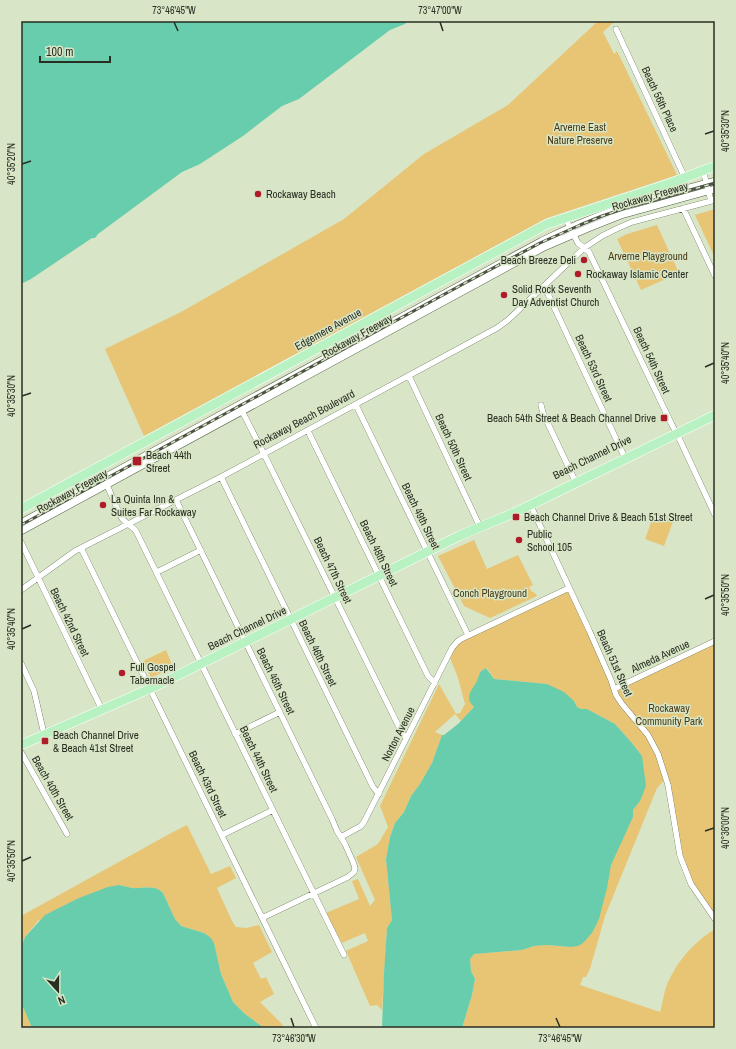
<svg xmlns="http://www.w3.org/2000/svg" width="736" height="1049" viewBox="0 0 736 1049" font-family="'Archivo Narrow',sans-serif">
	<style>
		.green { fill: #e8c475 }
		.water { fill: #68cdac }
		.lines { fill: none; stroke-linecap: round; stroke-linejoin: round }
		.minor-casing { stroke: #556146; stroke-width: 6 }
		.tertiary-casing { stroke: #556146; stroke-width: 8 }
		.primary-casing { stroke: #fff; stroke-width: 10 }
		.minor { stroke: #fff; stroke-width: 5.5 }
		.tertiary { stroke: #fff; stroke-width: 7 }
		.primary { stroke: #b8f1c2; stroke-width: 9 }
		.rail-casing { stroke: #4c5343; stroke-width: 3 }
		.rail { stroke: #d8e6c7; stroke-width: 1.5; stroke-dasharray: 4.5; stroke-linecap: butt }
		.ticks { fill: none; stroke: #282e22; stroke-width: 1.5 }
		.poi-dot { fill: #ae1b29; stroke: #d8e6c7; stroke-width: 1.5 }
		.labels { text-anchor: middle; stroke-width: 3; stroke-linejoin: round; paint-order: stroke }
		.street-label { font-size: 11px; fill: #282e22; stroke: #d8e6c7 }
		.park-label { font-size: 11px; fill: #493a17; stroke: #d8e6c7 }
		.poi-label { font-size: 11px; fill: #282e22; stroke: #d8e6c7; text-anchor: start }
		.neatline { fill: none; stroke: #282e22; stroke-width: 1.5 }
		.ticks-label { font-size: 10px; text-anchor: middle; fill: #282e22 }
	</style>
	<rect width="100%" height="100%" fill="#d8e6c7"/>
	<path class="green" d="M598 21H615L603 32 614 54 617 51 677 175 547 218 144 436 105 349 181 312 344 219 424 154 508 105Z
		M715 209V258L695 215Z
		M657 225 679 273 641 290 617 239 627 234Z
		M655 512 674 519 664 546 645 539Z
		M474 540 487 569 518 555 533 585 529 587 531 591 535 593 537 596 490 618 464 606 438 556Z
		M569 588 615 688 715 641V919L692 887 680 856 666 778 657 788 605 916 590 969 586 977H583L580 985 660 1012C663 1002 664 991 668 982 679 959 694 942 715 929V1028H462L472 995 475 979 471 971 470 958 474 954 522 950 534 946 547 945 571 947 633 817V810L640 801 642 756 632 743 615 724 587 709H581L577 707 574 701 547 684 494 679 487 668 480 672 478 680 469 695 474 707 461 721 455 714 435 732 442 735 432 763 420 784 411 796 404 812 395 823 390 837 386 859 392 920 387 928 382 1010 377 1005 370 1006 346 951 368 941 365 933 342 943 326 913 359 899 352 881 358 879 370 906 375 900 356 857 378 844 388 827 380 806 439 684 456 714 460 713 465 704 458 678 449 655 454 645Z
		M166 650 173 667 151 678 143 661Z
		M187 825 211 874 230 866 236 878 217 888 232 921 236 927 246 928 259 925 272 952 253 963 261 979 266 977 274 994 260 1002 281 1023 284 1028H264L245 1014 233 1002 221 974 214 943 210 938 204 933 181 926 175 919 163 893C155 884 143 889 132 888 128 887 123 886 119 885L38 921 25 937 22 945 21 946V916L173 832Z
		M21 1007 24 1009 32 1028H21Z"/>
	<path class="water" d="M21 21H408L405 24 390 30 299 99 282 106 243 136 200 164 182 172 98 234 95 238H92L31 279 21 284Z
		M486 668 494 679 547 684 564 692 574 701 577 707 581 709H587L615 724 632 743 642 756 646 786 640 801 633 810V817L611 865 607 888 599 919 592 933 583 943 578 946 571 947 547 945 534 946 522 950 474 954 470 959 471 971 475 979 472 995 462 1028H382L384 973 387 928 392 920 386 859 390 837 395 823 404 812 411 796 420 784 432 763 442 735H444L458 724 474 707C464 697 471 692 477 681 478 678 479 675 480 672Z
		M119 885C123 886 128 887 132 888 142 889 155 884 163 893L175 919 181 926 204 933 211 938 214 943 221 974 233 1002 245 1014 264 1028H32L24 1009 21 1007V946L22 945 25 937 45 915 79 898 108 887Z"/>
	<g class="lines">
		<g class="minor-casing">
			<path id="minor" d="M616 29 685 178
				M703 170 711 201
				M683 208 715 276
				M565 218 578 243 589 252 672 425 679 438 715 515
				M543 287 548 294 625 458
				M409 376 480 527
				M356 405 468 635
				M541 405 543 413 576 483
				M242 411 264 454 401 731 406 738
				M308 431 428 676 435 683
				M99 467 121 517C125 523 132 526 136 531L344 955
				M221 477 373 787 379 794
				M176 500 332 819 337 831 345 844 353 862 355 868 354 872 348 877 262 918
				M530 504 589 630 611 680 616 695 622 704 648 735 658 754 668 785 680 856 691 884 715 919
				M21 542 102 710
				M81 548 316 1028
				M157 572 201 550
				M21 590 75 551 221 477 497 328 508 320 584 248 602 236 616 229 632 222 715 200
				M21 663 34 691 44 734
				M614 689 715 641
				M235 734 280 712
				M21 752 67 834
				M222 835 273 810
				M341 837 361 826 364 822 452 648 457 642 461 639 569 588"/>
		</g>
		<g class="tertiary-casing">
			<path id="tertiary" d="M21 523 542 241C566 229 592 218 618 209 650 198 683 190 715 181
				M21 531 544 247 588 228 621 215 715 189"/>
		</g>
		<g class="primary-casing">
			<path id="primary" d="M21 509 547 224 671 183 715 166
				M21 745 156 686 459 536 480 527 514 513 715 415"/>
		</g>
		<use href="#minor" class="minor"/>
		<use href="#tertiary" class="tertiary"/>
		<use href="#primary" class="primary"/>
		<g class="rail-casing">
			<path id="rail" d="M21 525 465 283 540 243 580 225 602 216 629 207 715 183"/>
		</g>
		<use href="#rail" class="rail"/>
	</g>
	<path class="ticks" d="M174 22 178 31M440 22 443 31M705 134 714 131M22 164 31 161M705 367 714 363M22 396 31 393M705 599 714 595M22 629 31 625M705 831 714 828M22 861 31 857M291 1018 294 1027M556 1018 560 1027"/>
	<g class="poi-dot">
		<circle cx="258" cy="194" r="4"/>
		<circle cx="584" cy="260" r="4"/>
		<circle cx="578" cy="274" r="4"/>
		<circle cx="504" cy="295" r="4"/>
		<rect x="660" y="414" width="8" height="8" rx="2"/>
		<rect x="132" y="456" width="10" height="10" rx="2"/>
		<circle cx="103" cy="505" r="4"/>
		<rect x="512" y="513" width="8" height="8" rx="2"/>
		<circle cx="519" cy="540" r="4"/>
		<circle cx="122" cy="673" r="4"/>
		<rect x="41" y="737" width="8" height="8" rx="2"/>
	</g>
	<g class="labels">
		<g class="street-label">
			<text transform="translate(660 99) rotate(65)" y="4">Beach 56th Place</text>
			<text transform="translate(650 196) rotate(-16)" y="4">Rockaway Freeway</text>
			<text transform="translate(328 329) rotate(-29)" y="4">Edgemere Avenue</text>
			<text transform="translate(357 336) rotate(-29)" y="4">Rockaway Freeway</text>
			<text transform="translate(652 360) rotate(65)" y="4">Beach 54th Street</text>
			<text transform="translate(594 368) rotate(65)" y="4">Beach 53rd Street</text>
			<text transform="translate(304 419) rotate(-28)" y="4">Rockaway Beach Boulevard</text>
			<text transform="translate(454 447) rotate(65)" y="4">Beach 50th Street</text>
			<text transform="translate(592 457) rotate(-26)" y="4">Beach Channel Drive</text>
			<text transform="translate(72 491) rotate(-29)" y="4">Rockaway Freeway</text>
			<text transform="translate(421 516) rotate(64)" y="4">Beach 49th Street</text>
			<text transform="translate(379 553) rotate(64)" y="4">Beach 48th Street</text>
			<text transform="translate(333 570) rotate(64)" y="4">Beach 47th Street</text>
			<text transform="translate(70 622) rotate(64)" y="4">Beach 42nd Street</text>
			<text transform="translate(247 628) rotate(-26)" y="4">Beach Channel Drive</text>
			<text transform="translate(318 653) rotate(64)" y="4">Beach 46th Street</text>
			<text transform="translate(660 656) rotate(-25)" y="4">Almeda Avenue</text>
			<text transform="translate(615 663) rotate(66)" y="4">Beach 51st Street</text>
			<text transform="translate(276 681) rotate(64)" y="4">Beach 45th Street</text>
			<text transform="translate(398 734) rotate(-63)" y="4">Norton Avenue</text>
			<text transform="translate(259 759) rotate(64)" y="4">Beach 44th Street</text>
			<text transform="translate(208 784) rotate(64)" y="4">Beach 43rd Street</text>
			<text transform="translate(53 788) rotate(60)" y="4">Beach 40th Street</text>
		</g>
		<g class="park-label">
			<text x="580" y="131">Arverne East<tspan x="580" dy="13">Nature Preserve</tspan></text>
			<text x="648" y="260">Arverne Playground</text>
			<text x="490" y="597">Conch Playground</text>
			<text x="669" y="712">Rockaway<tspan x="669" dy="13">Community Park</tspan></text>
		</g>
		<g class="poi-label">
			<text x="266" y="198">Rockaway Beach</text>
			<text x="576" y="264" text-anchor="end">Beach Breeze Deli</text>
			<text x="586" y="278">Rockaway Islamic Center</text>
			<text x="512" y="293">Solid Rock Seventh<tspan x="512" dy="13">Day Adventist Church</tspan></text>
			<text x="656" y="422" text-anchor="end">Beach 54th Street &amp; Beach Channel Drive</text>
			<text x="146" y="459">Beach 44th<tspan x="146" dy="13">Street</tspan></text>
			<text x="111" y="503">La Quinta Inn &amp;<tspan x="111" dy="13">Suites Far Rockaway</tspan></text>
			<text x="524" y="521">Beach Channel Drive &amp; Beach 51st Street</text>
			<text x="527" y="538">Public<tspan x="527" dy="13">School 105</tspan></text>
			<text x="130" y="671">Full Gospel<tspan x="130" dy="13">Tabernacle</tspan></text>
			<text x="53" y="739">Beach Channel Drive<tspan x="53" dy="13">&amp; Beach 41st Street</tspan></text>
		</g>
	</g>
	<rect width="736" height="1049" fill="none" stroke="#d8e6c7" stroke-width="44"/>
	<g transform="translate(58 991) rotate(159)" stroke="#d8e6c7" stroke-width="3" paint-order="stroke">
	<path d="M0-3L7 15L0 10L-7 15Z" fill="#282e22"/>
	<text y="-6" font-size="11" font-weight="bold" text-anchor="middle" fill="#282e22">N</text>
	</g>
	<path d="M40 56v6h70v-6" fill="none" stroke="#282e22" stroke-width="2"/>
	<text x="46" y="56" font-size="12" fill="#282e22" stroke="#d8e6c7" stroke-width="3" paint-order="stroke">100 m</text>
	<rect x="22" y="22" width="692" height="1005" class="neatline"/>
	<g class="ticks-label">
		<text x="174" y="14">73°46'45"W</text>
		<text x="440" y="14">73°47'00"W</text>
		<text transform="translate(725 131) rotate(-90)" y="4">40°35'30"N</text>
		<text transform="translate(11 164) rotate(-90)" y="4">40°35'20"N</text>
		<text transform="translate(725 363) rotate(-90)" y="4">40°35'40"N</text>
		<text transform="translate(11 396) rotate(-90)" y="4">40°35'30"N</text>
		<text transform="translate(725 595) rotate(-90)" y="4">40°35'50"N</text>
		<text transform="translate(11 629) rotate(-90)" y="4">40°35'40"N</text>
		<text transform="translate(725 828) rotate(-90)" y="4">40°36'00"N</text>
		<text transform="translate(11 861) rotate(-90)" y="4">40°35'50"N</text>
		<text x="294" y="1042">73°46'30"W</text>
		<text x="560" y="1042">73°46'45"W</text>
	</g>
</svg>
